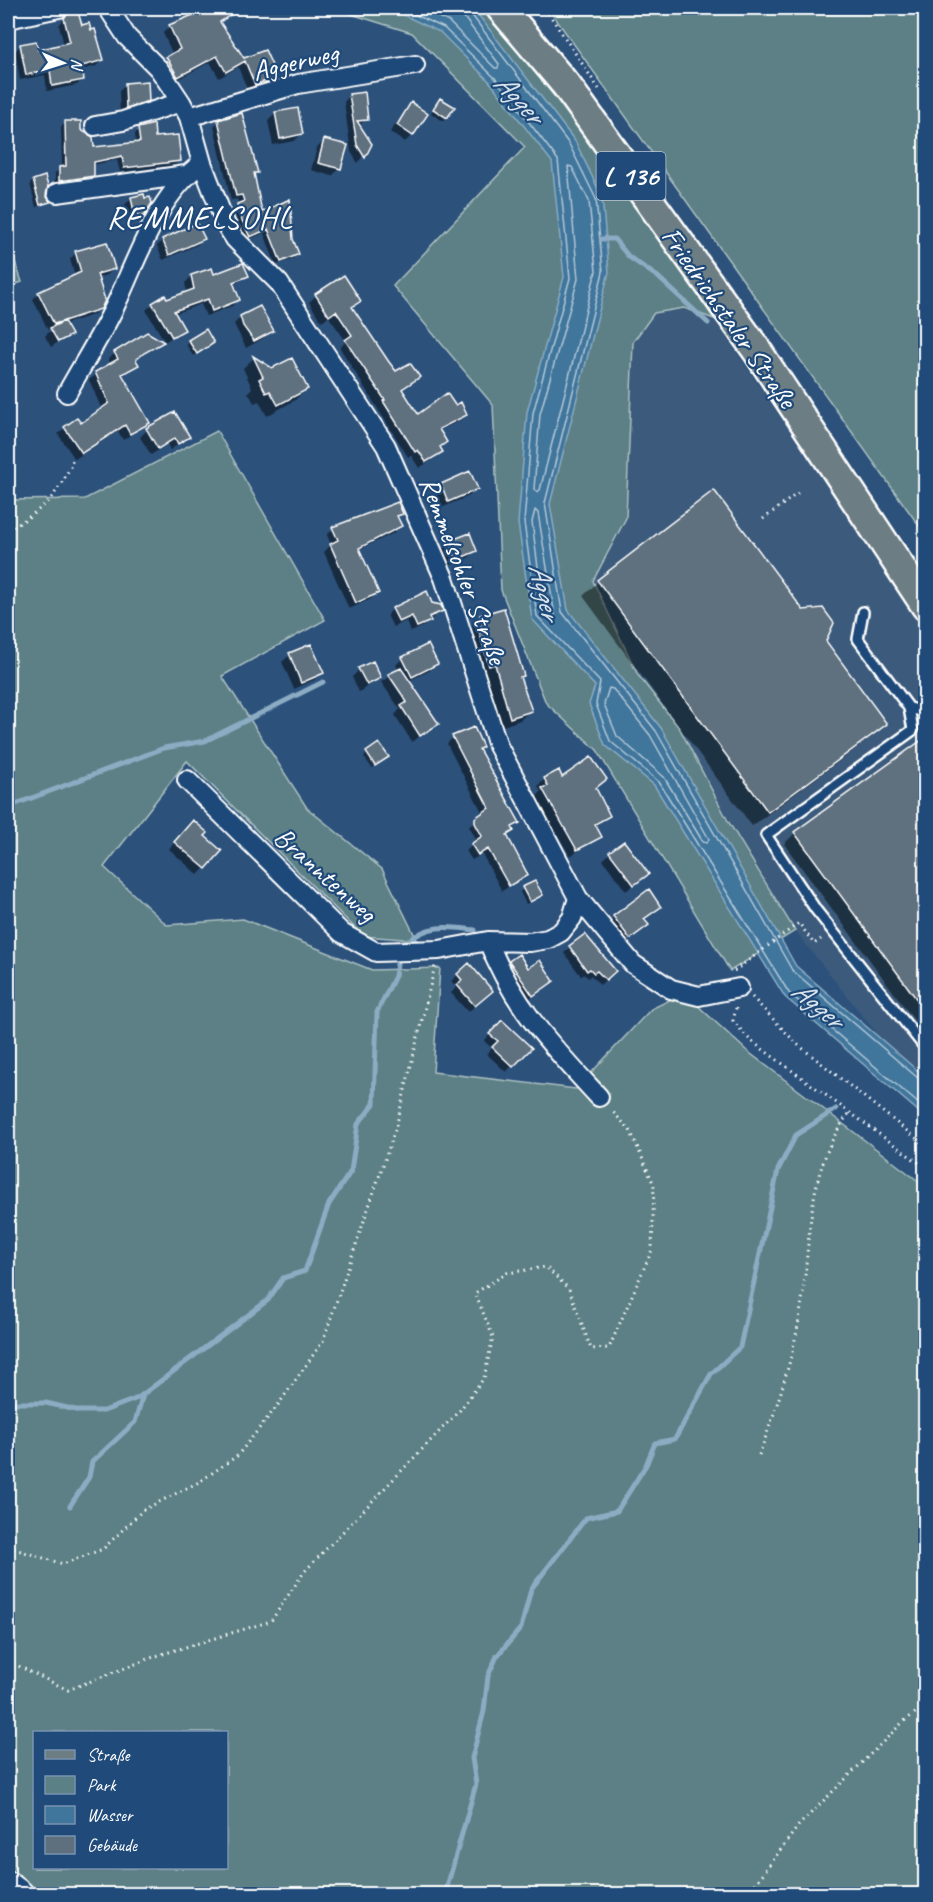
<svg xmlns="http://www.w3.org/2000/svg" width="933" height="1902" viewBox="0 0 933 1902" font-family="Caveat,sans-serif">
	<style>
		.built { fill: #3b5a7c }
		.green { fill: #5b8085; stroke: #adc0c2; stroke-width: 1.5; fill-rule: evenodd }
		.water { fill: #40759c; stroke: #8cacc4; stroke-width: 1.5 }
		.shadow { fill: #0007 }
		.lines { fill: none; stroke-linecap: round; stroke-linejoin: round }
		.shore { stroke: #b3c8d7; stroke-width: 1.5 }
		.stream { stroke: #8cacc4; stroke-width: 5 }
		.building { fill: #5e6f7e; stroke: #fff; stroke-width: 1.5 }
		.service-casing { stroke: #fff; stroke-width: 14 }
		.minor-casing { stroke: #fff; stroke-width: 22 }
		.secondary-casing { stroke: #fff; stroke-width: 30 }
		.primary-casing { stroke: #fff; stroke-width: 33 }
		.path { stroke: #fff; stroke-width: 3; stroke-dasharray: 1.5 4.5; stroke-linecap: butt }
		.service { stroke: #1f4a7a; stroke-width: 9 }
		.minor { stroke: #1f4a7a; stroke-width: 18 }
		.secondary { stroke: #1f4a7a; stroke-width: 26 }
		.primary { stroke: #6d7d84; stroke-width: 28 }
		.labels { text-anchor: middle; stroke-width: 4.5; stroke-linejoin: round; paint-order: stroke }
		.shield { fill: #1f4a7a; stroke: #bcc9d7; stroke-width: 1.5 }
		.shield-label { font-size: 27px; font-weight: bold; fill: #fff }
		.street-label { font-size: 28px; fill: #fff; stroke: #1f4a7a }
		.water-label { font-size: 30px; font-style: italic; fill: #d9e3eb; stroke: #1f4a7a }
		.quarter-label { font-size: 32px; letter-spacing: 1.5px; fill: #fff; stroke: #1f4a7a }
	</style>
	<rect width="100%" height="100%" fill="#2c517b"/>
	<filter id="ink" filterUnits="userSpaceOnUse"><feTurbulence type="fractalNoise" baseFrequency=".0167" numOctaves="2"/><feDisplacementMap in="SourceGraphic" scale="12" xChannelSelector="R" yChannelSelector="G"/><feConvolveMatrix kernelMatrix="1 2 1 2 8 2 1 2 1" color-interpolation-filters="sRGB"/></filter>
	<g filter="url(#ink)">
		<path class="built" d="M684 308 714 319 925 632V1078L885 1044 795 931 728 821 680 729 638 675 593 581 626 518 633 342 654 313Z"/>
		<path class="green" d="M332 8H486L636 202 714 319 684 308 654 313 633 342 626 518 593 581 638 675 680 729 728 821 795 931 730 971 597 750 546 703 501 590 493 405 393 286 525 147 412 33Z
			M548 8H925V534Z
			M8 241 22 282 8 287Z
			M217 431 325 620 222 676 307 808 382 869 417 940 363 936 187 761 104 867 167 925 243 919 372 970 440 968 433 1072 576 1089 651 1009 684 993 747 1051 925 1186V1894H8V500L85 499ZM34 1732H226V1868H34Z"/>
		<path class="water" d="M388 8H473L575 141 602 197 609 272 550 504 568 610 661 728 796 966 925 1077V1117L785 997 654 785 605 745 589 704 595 686 532 619 518 523 527 412 564 277 552 162 490 82 440 32Z"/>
		<path class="shadow" d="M62 8H72V12L102 60 96 66 81 70 83 79 77 85 47 91 45 75 20 80 15 51 21 45 37 52 64 45 59 25 65 18Z
			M186 8H226L230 13 219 23 243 60 264 51 272 78 265 85 248 91 238 67 219 78 210 62 171 83 160 65 173 55 163 33 169 27 192 17Z
			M126 84 147 100 140 107 120 114 119 91Z
			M350 95 366 119 359 126 370 144 358 163 351 152 344 102Z
			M437 103 446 117 443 121 431 113Z
			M412 104V135L405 142 390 132Z
			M276 113 302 134 294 141 273 145 268 121Z
			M219 121 256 172 253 175 261 214 292 240 298 254 293 259 276 265 264 233 245 241 233 210 239 205 237 199 231 200 214 126Z
			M66 122 79 131 92 149 136 144 135 134 139 129 179 161 175 165 120 172 117 160 92 165V176L88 180 55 185V173L62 168 61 127Z
			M325 140 340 168 332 176 311 170 317 148Z
			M33 181 48 201 45 204 36 207 30 184Z
			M131 198 142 215 130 217 131 220 140 218 131 224 130 218 127 219 124 206Z
			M203 239 197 245 163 260 157 246 163 240Z
			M76 253 113 269 107 275 96 278 100 308 93 315 64 324 70 334 51 347 45 336 53 328 48 330 33 299 39 293 75 277 70 259Z
			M211 270 213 276H248L233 285 238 300 232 306 206 316 201 304 174 314 183 329 165 342 146 310 153 304 187 293 185 283 191 277Z
			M316 296 359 301 352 308 396 373 418 377 401 390 418 416 466 415 459 421 438 431 441 451 435 458 419 468 411 455 408 457 340 348 346 341 329 317 321 321 309 302Z
			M241 317 272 331 264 338 246 348 234 324Z
			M189 341 212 343 193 356 186 344Z
			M162 342 135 360 137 364 122 376 149 422 123 440 118 431 75 459 58 434 65 428 80 425 102 410 89 380 111 364 108 360 115 353Z
			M254 358 272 370 306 389 295 400 267 416 259 401 254 403 248 392 252 388 243 368Z
			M147 430 188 437 170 450 167 444 151 455 140 437Z
			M442 485 476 489 469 496 441 508 434 492Z
			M713 492 885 723 870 738 752 826 583 596 598 582Z
			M402 513 396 518 400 526 394 533 358 550 377 592 371 599 349 609 324 552 331 545 327 535 333 529Z
			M450 542 476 551 468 558 449 566 442 550Z
			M431 604 441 610 424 626 411 632 406 621 393 627 387 615 393 609Z
			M481 616 523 675 519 679 530 711 520 720 500 727 485 673 480 675 469 638 474 633 471 626Z
			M290 655 322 673 314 680 294 689 282 662Z
			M403 658 436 664 429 671 408 681 437 723 412 742 395 715 400 709 381 682 399 671 396 665Z
			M359 670 379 678 359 692 352 677Z
			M453 737 518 822 506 837 526 875 502 891 482 854 472 860 466 851 476 842 469 826 483 814 447 744Z
			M926 740V1036L784 844 795 833Z
			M367 754 384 760 372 768 364 757Z
			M545 779H605L595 789 608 816 594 827 600 837 570 856 536 797 541 792 538 786Z
			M187 828 202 836 220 851 198 875 169 849Z
			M610 853 647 874 626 891 603 860Z
			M523 889 538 898 526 904 520 892Z
			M659 907 643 920 641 931 624 943 609 923 614 917Z
			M584 936 614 971 600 985 591 975 588 978 584 974 581 976 564 953Z
			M510 962 528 970 552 981 526 1001 504 968Z
			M458 975 485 997 468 1012 451 993 457 987 451 981Z
			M502 1022 530 1048 506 1072 487 1054 492 1048 484 1041Z"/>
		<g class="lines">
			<path class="shore" d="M401 8 444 28 495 78 558 160 570 278 533 413 524 522 537 616 600 682 596 704 610 741 659 782 789 993 926 1110
				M419 8 449 22 495 68H498L499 64 463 16 462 8
				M469 8 471 14 569 144 596 199 603 272 545 503 562 612 656 731 792 970 919 1079 926 1081
				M568 166 572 167 589 201 596 271 540 490 537 492 534 489 540 414 578 279Z
				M535 510 538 513 555 616 553 619 544 612 532 522Z
				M609 688 613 689 650 735 709 839 707 843 703 842 664 777 617 736 604 704Z"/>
			<path class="stream" d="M602 239H614L629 257 658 277 708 323
				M8 807 164 748 205 741 323 682
				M408 942C428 923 449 927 475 930
				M8 1403H46L80 1411H104L138 1398 268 1300 283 1278 305 1271 329 1204 351 1171 358 1124 374 1104 377 1012 395 976 397 964
				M70 1506 89 1477 92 1462 135 1422 143 1395
				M445 1894 476 1784 472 1758 484 1711 488 1676 497 1656 521 1628 531 1589 586 1518 617 1511 646 1465 655 1443 675 1439 711 1374 740 1347 778 1170 796 1135 836 1109"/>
		</g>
		<path class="building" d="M196 8H241L220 22 244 58 265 50 275 72 272 73 274 78 255 85 245 61 226 72 217 56 178 77 166 57 180 49 169 25 200 12Z
			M77 9 82 25 89 23 91 30 95 29 104 60 82 66 84 80 52 86 50 70 26 75 20 44 36 41 38 50 70 42 64 18 70 11Z
			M148 81 149 101 126 108 125 83Z
			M365 92 368 120 357 121 372 144 365 158 357 145 349 94Z
			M440 98 455 107 447 118 433 109Z
			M411 102 428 114 413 136 397 125Z
			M298 108 303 134 280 139 275 112Z
			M242 113 258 173H254L262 212 290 199 293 239 299 254 281 262 268 229 250 237 239 214 237 204 244 201 242 195 236 196 218 120Z
			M65 121H81V130L93 137 94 147 140 142 138 128 154 124 155 137 178 135 181 161 124 168 122 156 94 162V176L59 181V167L66 166Z
			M324 139 348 145 341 169 318 163Z
			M45 176 48 186 46 195 50 202 40 205 33 180Z
			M144 194 145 198 150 197 152 203 144 216 138 217 137 212H134L131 197Z
			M197 223 205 239 169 255 162 239Z
			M107 242 115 269 97 274 105 300 101 309 64 321 72 335 58 342 50 328 64 321 54 324 38 292 81 272 75 251Z
			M243 263 249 276 233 282 240 300 212 311 208 299 174 311 185 330 172 337 152 303 165 295 167 299 194 289 191 275 212 268 214 274Z
			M344 275 361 301 352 307 389 362 396 371 410 363 420 377 402 389 418 414 447 393 455 405 461 402 467 415 439 429 447 442 440 447 443 452 426 462 418 450 415 452 383 401 385 400 345 340 352 335 336 311 329 316 315 294Z
			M260 306 274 331 254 341 243 326 240 316Z
			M206 329 214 343 197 354 188 340Z
			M147 332 164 342 144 353 136 360 139 365 122 374 150 423 130 434 125 425 82 453 64 427 77 418 81 423 109 403 95 372 118 359 114 352Z
			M253 356 272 368 292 358 308 389 278 405 270 391 266 393 259 379 263 377Z
			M175 412 190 437 178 444 175 438 158 449 146 428Z
			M470 471 478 489 448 502 441 484Z
			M714 490 803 610 823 608 834 623 826 641 887 724 768 812 597 580Z
			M398 502 403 514 397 516 402 526 359 548 379 593 356 603 330 544 338 540 332 527Z
			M470 533 477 551 456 560 449 541Z
			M427 591 432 603 441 605 443 611 429 617 431 621 417 627 412 616 399 622 392 608Z
			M504 608 524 676 520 677 532 711 510 718 495 664 489 666 478 627 483 625 480 615Z
			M311 644 324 673 301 683 289 653Z
			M428 644 438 664 412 677 402 657Z
			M373 661 381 678 367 685 358 668Z
			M401 668 439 724 420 736 401 706 407 702 388 674Z
			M474 727 483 747 479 749 520 823 512 827 514 831 507 835 528 875 509 886 488 849 478 855 471 844 482 836 475 823V818L489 808 452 736Z
			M926 737V1012L794 832Z
			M379 743 389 757 375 766 366 752Z
			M591 757 607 779 596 788 610 816 595 824 602 837 577 850 542 788 548 786 544 778 559 770 562 777Z
			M193 820 208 833 205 836 222 851 206 869 174 842Z
			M624 841 649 874 634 885 609 852Z
			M535 881 543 895 530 902 522 887Z
			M649 889 661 907 644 919 649 925 630 939 613 916Z
			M585 934 616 971 606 980 597 971 594 973 590 969 587 971 569 946Z
			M519 954 528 968 540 960 554 981 533 996 509 961Z
			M469 963 493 991 475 1006 457 985 462 980 457 974Z
			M502 1020 532 1048 513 1067 492 1047 498 1041 489 1034Z"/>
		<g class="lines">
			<g class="service-casing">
				<path id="service" d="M863 612 858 639 909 708 913 730 766 835 816 910 926 1049
					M909 708 926 712"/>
			</g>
			<g class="minor-casing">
				<path id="minor" d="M108 8 127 37 159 69 181 102 189 117 202 163 226 225 235 239 279 283 386 446 444 578 498 746 578 898 633 964 671 989 699 996 739 988
					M8 19 59 8
					M189 117 298 84 415 65
					M95 126 123 121 181 102
					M57 193 186 175
					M67 393C83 364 102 334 116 304 139 255 157 196 202 163
					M187 780 342 933 376 952 439 950 488 941 530 942 548 939 561 932 572 918 578 898
					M488 941C514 1008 552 1046 599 1097"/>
			</g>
			<g class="secondary-casing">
				<path id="secondary" d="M8 1885 20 1894"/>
			</g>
			<g class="primary-casing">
				<path id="primary" d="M501 8 566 85 756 349 926 606"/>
			</g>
			<path class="path" d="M545 8 599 89
				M763 519 798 493
				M8 530C42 510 58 497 73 460
				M734 971 799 923 814 944 821 939
				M752 997 797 1044 926 1146
				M736 1008 733 1021 750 1040 926 1168
				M759 1455C776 1410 792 1362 800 1314 812 1243 804 1171 850 1112
				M8 1547 63 1564 103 1549 143 1510 199 1482 237 1456 278 1405 323 1341 396 1127 435 966
				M8 1661 68 1690 156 1656 271 1621 304 1572 460 1410 484 1378 493 1337 475 1293 507 1273 546 1267 569 1289 591 1349 609 1348 652 1250 654 1185 630 1130 611 1110
				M748 1894 799 1825 903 1722 926 1705"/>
			<use href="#service" class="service"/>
			<use href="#minor" class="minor"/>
			<use href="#secondary" class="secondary"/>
			<use href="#primary" class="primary"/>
		</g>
	</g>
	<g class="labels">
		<rect class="shield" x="596.5" y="152" width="69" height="48" rx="4.5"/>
		<g class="shield-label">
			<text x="631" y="185">L 136</text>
		</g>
		<g class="street-label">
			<text transform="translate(295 61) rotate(-13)" y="10">Aggerweg</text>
			<text transform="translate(730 317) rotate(55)" y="10">Friedrichstaler Straße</text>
			<text transform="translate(464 570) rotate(69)" y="10">Remmelsohler Straße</text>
			<text transform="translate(326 874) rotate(42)" y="10">Branntenweg</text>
		</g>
		<g class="water-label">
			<text transform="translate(519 98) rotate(47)" y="10">Agger</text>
			<text transform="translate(545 591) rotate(76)" y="10">Agger</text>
			<text transform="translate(818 1004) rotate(40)" y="10">Agger</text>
		</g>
		<g class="quarter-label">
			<text x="200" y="228">REMMELSOHL</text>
		</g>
	</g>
	<rect width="933" height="1902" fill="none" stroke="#1f4a7a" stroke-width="30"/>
	<rect x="15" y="15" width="903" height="1872" fill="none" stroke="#fff" stroke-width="2" filter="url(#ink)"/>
	<rect x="33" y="1731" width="195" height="138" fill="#1f4a7a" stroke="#7992af" stroke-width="1.5"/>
	<rect x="45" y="1750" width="30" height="9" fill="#6d7d84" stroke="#7992af" stroke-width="1.5"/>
	<text x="87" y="1761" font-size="18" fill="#ffffff">Straße</text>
	<rect x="45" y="1776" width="30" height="18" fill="#5b8085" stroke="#7992af" stroke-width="1.5"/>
	<text x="87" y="1791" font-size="18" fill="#ffffff">Park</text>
	<rect x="45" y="1806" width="30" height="18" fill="#40759c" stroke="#7992af" stroke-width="1.5"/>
	<text x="87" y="1821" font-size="18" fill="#ffffff">Wasser</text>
	<rect x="45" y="1836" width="30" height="18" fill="#5e6f7e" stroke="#7992af" stroke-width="1.5"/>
	<text x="87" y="1851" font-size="18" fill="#ffffff">Gebäude</text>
	<g transform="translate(63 63) rotate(93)" stroke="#1f4a7a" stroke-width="4.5" paint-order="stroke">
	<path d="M0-4.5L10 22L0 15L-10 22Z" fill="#ffffff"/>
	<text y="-9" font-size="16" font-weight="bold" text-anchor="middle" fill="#ffffff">N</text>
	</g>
</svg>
